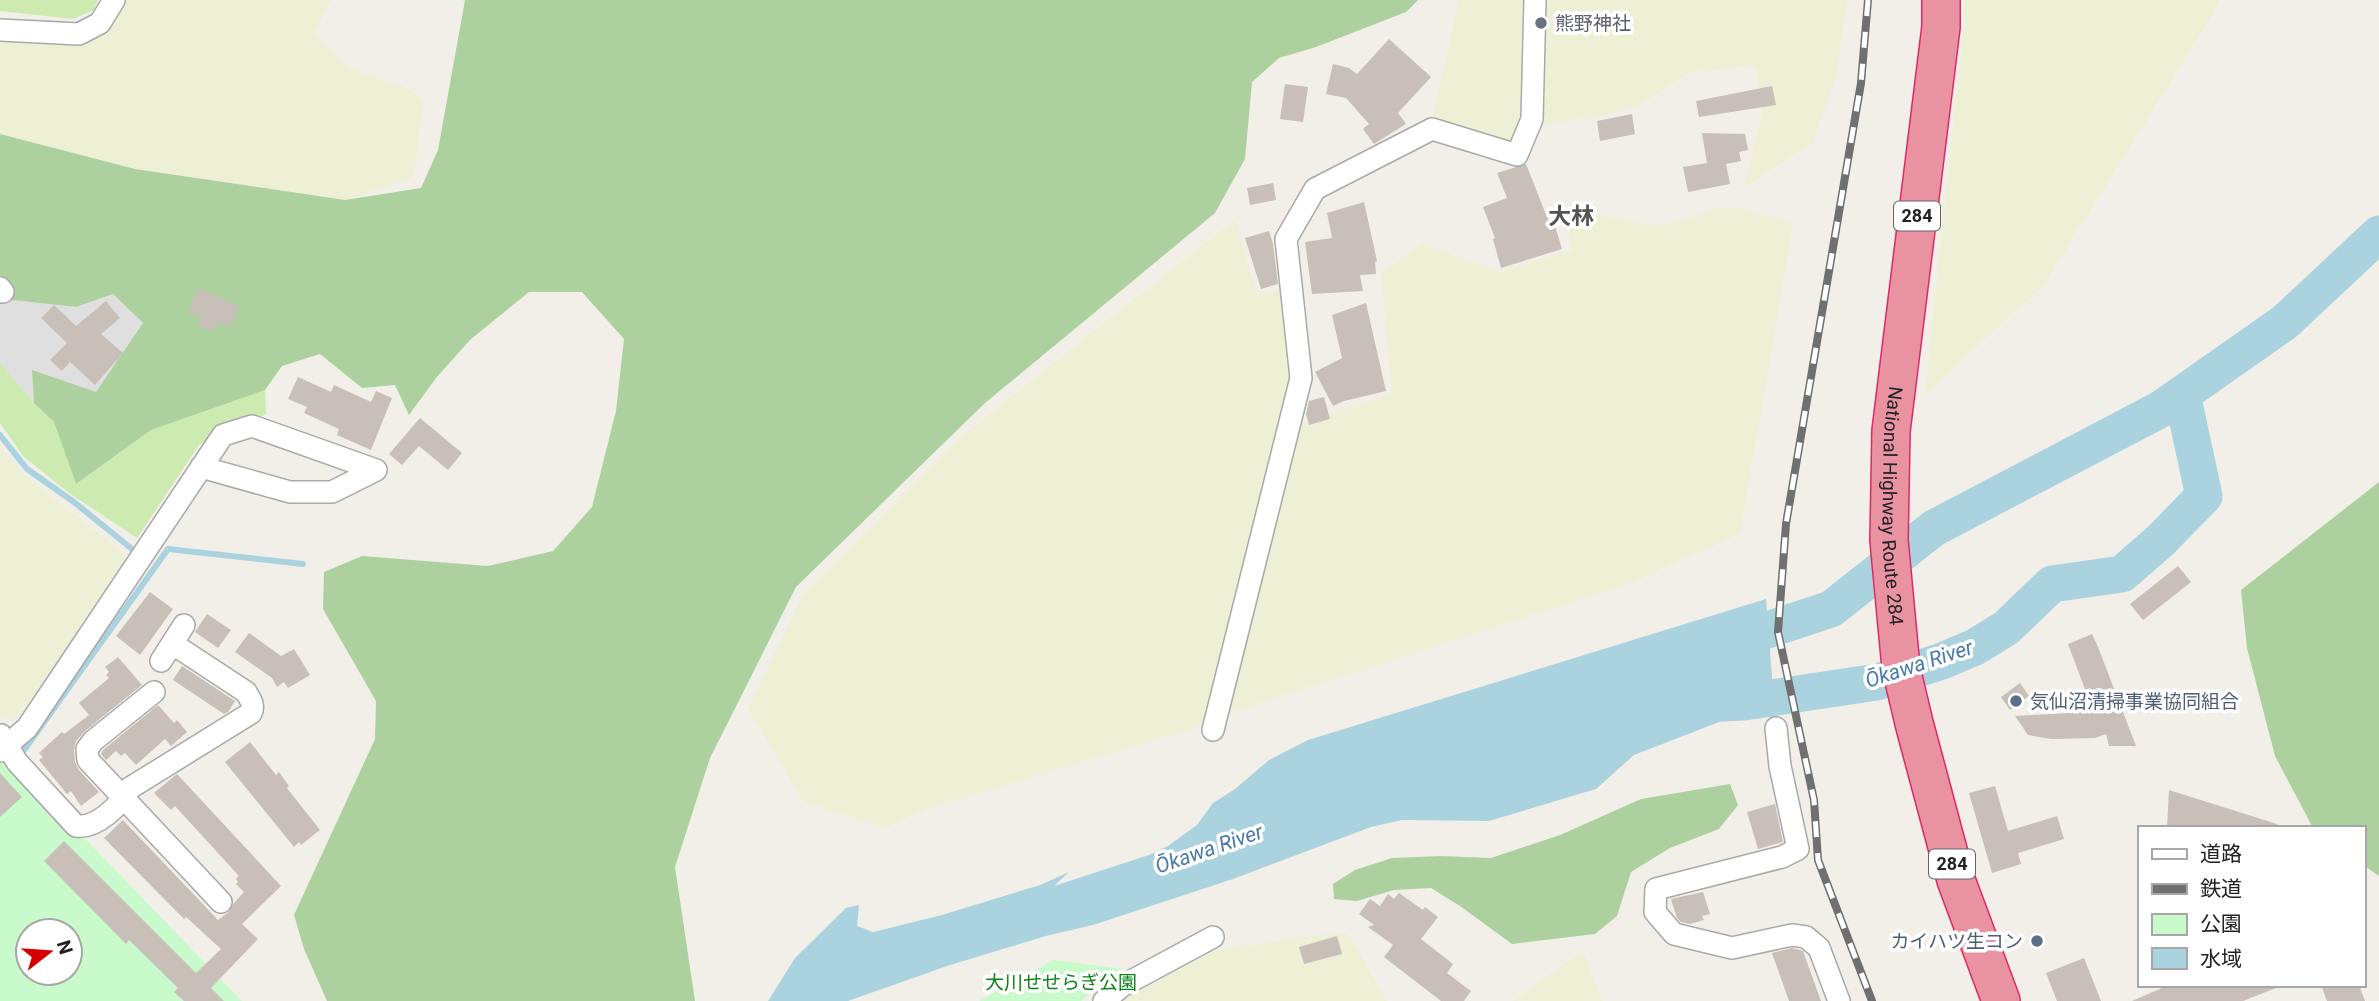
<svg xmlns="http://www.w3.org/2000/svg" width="2379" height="1001" viewBox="0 0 2379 1001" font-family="Roboto,'Noto Sans JP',sans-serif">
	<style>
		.residential { fill: #e0dfdf }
		.farmland { fill: #eef0d5 }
		.grass { fill: #cdebb0 }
		.forest { fill: #add19e }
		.park { fill: #c8facc; fill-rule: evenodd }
		.water { fill: #aad3df }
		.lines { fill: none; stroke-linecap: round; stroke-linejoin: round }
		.stream { stroke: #aad3df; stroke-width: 6 }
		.river { stroke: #aad3df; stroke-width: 37 }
		.building { fill: #c7bfb8 }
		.street-casing { stroke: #a9a9a9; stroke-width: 24 }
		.highway-casing { stroke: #dc2a67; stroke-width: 40 }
		.street { stroke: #fff; stroke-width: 21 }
		.highway { stroke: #e892a2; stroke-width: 37 }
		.rail-casing { stroke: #707070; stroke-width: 8 }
		.rail { stroke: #fff; stroke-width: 5; stroke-dasharray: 16; stroke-linecap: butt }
		.worship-dot { fill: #6b7280; stroke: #fff; stroke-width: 2.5 }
		.service-dot { fill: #5c6f8a; stroke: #fff; stroke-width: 2.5 }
		.labels { text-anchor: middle; stroke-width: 7; stroke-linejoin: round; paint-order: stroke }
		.shield { fill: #fff; stroke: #646464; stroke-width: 2 }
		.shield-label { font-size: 18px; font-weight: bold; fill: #222 }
		.worship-label { font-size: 19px; fill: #5b616d; stroke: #fff; text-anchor: start }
		.street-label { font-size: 19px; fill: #222; stroke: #fff }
		.service-label { font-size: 19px; fill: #4e5e75; stroke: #fff; text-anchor: start }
		.park-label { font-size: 19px; fill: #0c8416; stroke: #fff }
		.water-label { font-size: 21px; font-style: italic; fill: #4a7aab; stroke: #fff }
		.quarter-label { font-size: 23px; font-weight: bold; fill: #555; stroke: #fff }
	</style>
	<rect width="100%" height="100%" fill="#f2efe9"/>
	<path class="residential" d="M0 275 12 300 76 307 113 294 143 323 96 393 32 371 34 403 0 362Z"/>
	<path class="farmland" d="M127 0H334L329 4 315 32 346 66 407 88 423 101 414 178 345 200 135 169 0 134V38L103 30Z
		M1459 0H1528L1523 116 1512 145 1432 120Z
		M1547 0H1847L1836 76 1812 144 1745 187 1762 112 1756 65 1691 72 1644 103 1600 116 1539 125Z
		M1966 0H2220L2213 14 2044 285 1925 395Z
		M1727 206 1793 223 1740 534 1628 584 1223 715 1296 424 1392 394 1381 272 1422 243 1498 272 1572 250 1565 207 1658 227Z
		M1235 219 1257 295 1281 290 1291 378 1204 725 927 809 885 828 804 802 748 709 803 595 960 437Z
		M0 447 22 473 130 558 20 715 5 720 0 718Z
		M1348 933 1387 1001H1121L1213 951 1325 934Z
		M1583 950 1602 1001H1512Z"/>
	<path class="grass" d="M0 0H98L94 10 73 19 0 11Z
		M0 362 34 403 54 422 76 484 151 430 265 390 266 414 199 445 137 538 69 493 23 456 0 423Z"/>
	<path class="forest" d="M465 0H1418L1406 12 1316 47 1279 58 1252 82 1245 159 1215 213 985 403 796 587 710 758 675 867 695 1001H327L304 949 294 915 375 739 376 701 323 609 324 572 362 556 488 566 553 551 592 507 616 411 624 339 582 292H529L471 339 436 378 409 415 395 385 362 388 320 354 282 366 265 390 151 430 76 484 54 422 34 403 32 370 96 392 143 323 113 294 76 307 12 300 0 275V134L135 169 345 200 421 188 438 150Z
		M2379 482V876L2363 865V828H2313L2275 756 2247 648 2241 590Z
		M1730 784 1738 805 1719 829 1670 848 1631 872 1617 916 1595 934 1512 944 1460 906 1431 888 1394 890 1357 901 1334 899 1333 884 1355 870 1392 858 1441 856 1491 858 1560 835 1641 799Z"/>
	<path class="park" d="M6 757 242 1001H0V761ZM28 931H70V973H28Z
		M1054 960 1123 969 1081 1001H979Z"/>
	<path class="water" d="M1766 599 1775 715 1763 710 1732 717 1634 755 1596 789 1489 821 1402 820 1371 827 1233 879 1093 925 1046 936 950 965 848 1001H768L795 958 846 908 859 905 857 926 873 932 942 915 1040 885 1069 872 1054 886 1149 855 1168 846 1197 825 1213 803 1235 789 1269 760 1308 740Z"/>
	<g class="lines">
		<path class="stream" d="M0 435 27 469 74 502 132 549
			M22 753 168 549 303 564"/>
		<path class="river" d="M1722 645 1831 609 1934 528 2161 409 2285 322 2379 234
			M1722 703 1744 702 1877 682 1942 661 1975 647 2006 628 2052 584 2122 574 2160 541 2204 496 2182 394"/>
	</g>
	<path class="building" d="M1389 39 1431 77 1398 113 1406 124 1374 144 1363 129 1369 124 1346 98 1326 94 1333 64 1349 68 1357 74Z
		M1285 84 1308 87 1303 122 1280 119Z
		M1772 86 1776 105 1699 117 1696 101Z
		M1632 114 1635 134 1600 141 1597 121Z
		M1702 133 1745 134 1748 150 1739 152 1741 161 1726 164 1730 184 1688 192 1683 167 1707 163Z
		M1526 164 1551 227 1555 226 1562 249 1501 268 1493 239 1495 238 1483 207 1507 198 1497 173Z
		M1273 183 1276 200 1250 205 1247 188Z
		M1364 202 1377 261 1375 262 1376 274 1360 275 1363 291 1312 294 1305 242 1332 238 1327 213Z
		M1269 231 1273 244 1278 284 1261 289 1245 238Z
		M198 288 239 306 230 327 217 322 213 332 198 326 202 317 188 312Z
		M106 301 120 318 101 334 123 353 95 385 70 362 62 371 50 360 67 343 41 318 54 305 76 326Z
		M1366 303 1386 391 1344 401 1333 406 1315 372 1342 358 1332 315Z
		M298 377 331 392 334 385 371 402 376 391 392 398 371 450 337 435 339 429 304 413 307 407 288 399Z
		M1324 397 1330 419 1309 425 1306 414 1309 401Z
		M420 418 462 453 448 470 419 446 402 465 389 454Z
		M2178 566 2191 582 2143 620 2130 604Z
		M150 592 173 609 140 655 116 636Z
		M207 614 231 630 218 648 195 632Z
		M249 633 281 656 294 649 310 675 288 688 284 682 277 687 272 678 235 652Z
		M2092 634 2098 647 2136 746H2109L2106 734 2095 738 2051 739 2028 735 2015 716 2070 713V709L2092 708 2068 644Z
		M118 657 142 685 85 731 76 741 74 750 75 762 78 769 99 792 81 806 71 791 67 794 39 760 43 757 39 753 62 732 64 734 89 715 79 703 109 678 106 675 109 672 105 667Z
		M182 666 235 701 228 712 224 714 173 680Z
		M2020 683 2029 696 2010 710 2001 697Z
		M158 705 174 723 177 720 187 732 171 746 165 739 136 765 125 753 121 756 116 751 106 760 101 754 103 750Z
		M250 742 276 775 279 772 289 786 287 788 320 830 301 845 299 842 294 847 225 762Z
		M0 773 22 797 0 817Z
		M177 774 281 886 242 924 258 939 211 988 224 1001H184L174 992 178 988 129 940 126 944 44 861 64 841 196 973 221 949 186 917 184 919 104 838 123 820 218 920 229 912 234 903 244 892 236 884 238 882 236 879 239 876 175 806 171 810 154 793Z
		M1995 786 2008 831 2057 816 2064 839 2018 853 2021 864 1992 873 1969 793Z
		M2169 790 2277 824 2276 828H2167Z
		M1775 804 1783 842 1758 849 1747 812Z
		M1703 892 1710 914 1702 916 1704 920 1690 924 1681 922 1677 918 1671 899Z
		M1399 893 1423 910 1425 907 1438 917 1421 939 1453 964 1447 973 1471 991 1464 1001H1441L1384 957 1393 945 1368 927 1374 925 1359 914 1370 899 1380 906 1388 894 1394 899Z
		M1337 936 1342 954 1304 964 1299 947Z
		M1792 948 1803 951 1821 1001H1789L1772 953Z
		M2084 958 2101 1001H2057L2046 973Z
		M2169 985H2280L2281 986 2243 1001H2132Z
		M2321 985H2359L2365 1001H2327Z"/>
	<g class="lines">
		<g class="street-casing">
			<path id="street" d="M0 30 79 34 100 23 114 0
				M0 288 3 292
				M161 661 184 625
				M154 692 93 741 87 749 88 760 221 902
				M1776 728 1780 766 1798 849 1782 857 1656 889 1655 912 1674 934 1732 948 1792 935 1806 937 1819 948 1839 1001
				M1213 730 1301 378 1286 239 1315 189 1432 129 1517 155 1532 119 1535 0
				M1 735 17 762 76 826C97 829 120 805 130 788L251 713C255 705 250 699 246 692L173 644
				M0 751 27 728 223 435 252 426 376 470 332 492H290L201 467
				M1104 1001 1122 986 1213 937"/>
		</g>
		<g class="highway-casing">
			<g id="highway">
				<path id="s1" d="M1941 0V27L1891 431 1889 540 1901 668 1914 723 1956 880 2001 1001"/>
			</g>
		</g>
		<use href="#street" class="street"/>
		<use href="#highway" class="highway"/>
		<g class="rail-casing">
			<path id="rail" d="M1868 0 1861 83 1786 524 1778 632 1814 800 1818 860 1872 1001"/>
		</g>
		<use href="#rail" class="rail"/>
	</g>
	<circle class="worship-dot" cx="1541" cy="23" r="7"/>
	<g class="service-dot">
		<circle cx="2016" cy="701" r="7"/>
		<circle cx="2037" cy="941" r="7"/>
	</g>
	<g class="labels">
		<g class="shield">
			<rect x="1894" y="201.5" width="46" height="29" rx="5"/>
			<rect x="1929" y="849.5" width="46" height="29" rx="5"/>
		</g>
		<g class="shield-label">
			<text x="1917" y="222">284</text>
			<text x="1952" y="870">284</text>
		</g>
		<g class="worship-label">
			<text x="1555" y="30">熊野神社</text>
		</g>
		<g class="street-label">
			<text dy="7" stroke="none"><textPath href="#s1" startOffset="509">National Highway Route 284</textPath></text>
		</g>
		<g class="service-label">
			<text x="2030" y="708">気仙沼清掃事業協同組合</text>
			<text x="2023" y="948" text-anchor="end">カイハツ生コン</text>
		</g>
		<g class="park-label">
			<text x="1061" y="989">大川せせらぎ公園</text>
		</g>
		<g class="water-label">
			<text transform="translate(1919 664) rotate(-18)" y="7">Ōkawa River</text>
			<text transform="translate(1209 849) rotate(-19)" y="7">Ōkawa River</text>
		</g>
		<g class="quarter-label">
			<text x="1571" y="224">大林</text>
		</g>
	</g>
	<rect x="2138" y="826" width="228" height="161" fill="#ffffff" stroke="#a7a7a7" stroke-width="2"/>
	<rect x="2152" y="849" width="35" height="10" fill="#ffffff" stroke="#a7a7a7" stroke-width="2"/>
	<text x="2200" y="861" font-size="21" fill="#222222">道路</text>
	<rect x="2152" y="884" width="35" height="10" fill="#707070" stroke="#a7a7a7" stroke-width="2"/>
	<text x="2200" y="896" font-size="21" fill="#222222">鉄道</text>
	<rect x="2152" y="914" width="35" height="21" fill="#c8facc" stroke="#a7a7a7" stroke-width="2"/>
	<text x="2200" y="931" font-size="21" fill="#222222">公園</text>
	<rect x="2152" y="948" width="35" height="21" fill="#aad3df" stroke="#a7a7a7" stroke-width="2"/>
	<text x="2200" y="966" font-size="21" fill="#222222">水域</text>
	<g transform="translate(49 952) rotate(73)"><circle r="33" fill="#ffffff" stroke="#a7a7a7" stroke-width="2"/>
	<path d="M0-5L12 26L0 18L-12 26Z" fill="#d40000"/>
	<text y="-10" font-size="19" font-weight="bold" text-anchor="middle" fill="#222222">N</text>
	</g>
</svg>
